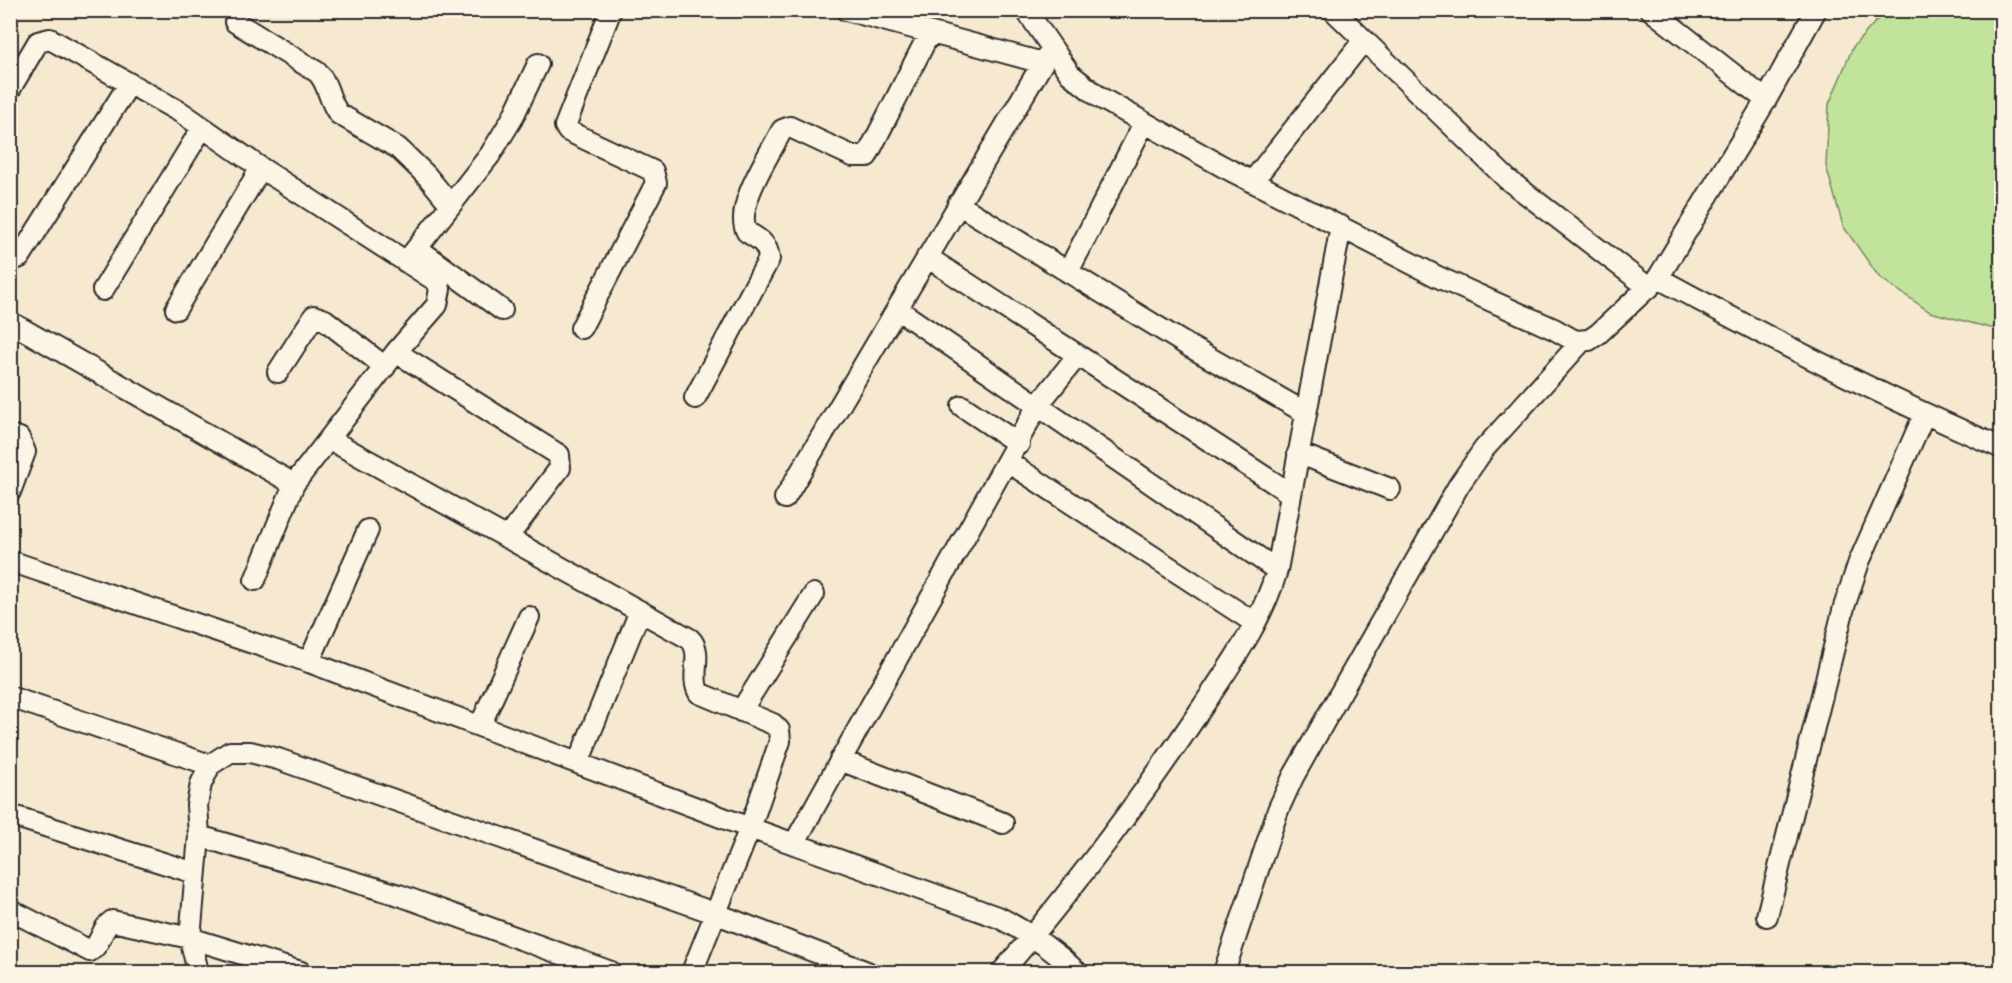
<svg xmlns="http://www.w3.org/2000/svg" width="2012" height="983" viewBox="0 0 2012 983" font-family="'Gochi Hand',sans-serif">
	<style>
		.pitch { fill: #c2e39b; stroke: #768763; stroke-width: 1.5 }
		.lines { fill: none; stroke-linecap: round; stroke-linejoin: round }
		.minor-casing { stroke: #2b2b2b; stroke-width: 24 }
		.minor { stroke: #fcf5e5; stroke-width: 20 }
	</style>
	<rect width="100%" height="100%" fill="#f7e9d0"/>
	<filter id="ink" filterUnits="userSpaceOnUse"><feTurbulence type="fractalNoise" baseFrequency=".0167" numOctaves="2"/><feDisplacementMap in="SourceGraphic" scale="12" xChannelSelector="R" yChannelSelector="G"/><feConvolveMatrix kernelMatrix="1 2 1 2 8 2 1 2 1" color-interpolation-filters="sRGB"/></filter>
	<g filter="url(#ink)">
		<path class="pitch" d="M1885 11H2001V327L1990 328 1930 312 1879 277 1843 226 1826 166 1829 104 1853 47Z"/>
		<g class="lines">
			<g class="minor-casing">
				<path id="minor" d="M846 10 1043 63
					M1026 10 1070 74 1099 97 1222 166 1438 277 1554 329 1575 341 1589 340 1598 334 1658 278
					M1333 10 1507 179 1649 288
					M1651 10 1766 100
					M1816 10 1766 100 1658 278C1770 339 1884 397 2002 448
					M235 22 317 72C329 83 328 101 339 114L398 148 427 176 450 204
					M10 89 38 42 50 39 182 113 261 168 436 281 440 289 437 305 396 352 294 484 255 580
					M1252 182 1364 40
					M958 204 1187 345 1306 413
					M417 248 502 310
					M927 257 1291 494
					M10 261 20 257 129 84
					M406 262 490 155 512 119 538 64
					M1068 272 1144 123
					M103 290 202 128
					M176 309 261 168
					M897 309 1277 570
					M10 322 294 484
					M581 328 656 183 653 171 568 131 565 126 611 10
					M396 352 559 455 560 468 507 538
					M278 372 314 316 325 320 385 367
					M695 398 769 259C768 244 759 239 747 232 733 208 770 154 782 130L790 127 852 156H867L929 34
					M962 406 1019 444
					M10 435 19 438 25 452 10 492
					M329 439 690 639C704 653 689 676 699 693L773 724 779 730 780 741 750 828 692 972
					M1298 453 1390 489
					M1008 462 1255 623
					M785 498 1051 49
					M10 561 309 662 750 828 1000 918C1029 933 1053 949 1077 972
					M309 662 368 530
					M10 697 210 765
					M741 711 814 594
					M480 726 529 617
					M840 760 1003 823
					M578 763 640 611
					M10 815 195 873
					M199 836 399 895 611 972
					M794 844 1038 405 1078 355
					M10 910 90 951C101 945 101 928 112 921L190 938 301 972
					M1767 916 1844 607 1859 562 1924 415
					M198 972 190 938 199 836 197 805 201 784 210 765 230 752H250L278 759 717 914 867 972
					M1002 972C1073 890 1142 797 1203 706 1231 664 1263 620 1277 570L1341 226
					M1224 972 1278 810 1293 777 1337 699 1459 485 1484 449 1582 341"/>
			</g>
			<use href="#minor" class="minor"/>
		</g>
	</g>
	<rect width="2012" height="983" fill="none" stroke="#fcf5e5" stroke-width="36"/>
	<rect x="18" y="18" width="1976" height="947" fill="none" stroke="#2b2b2b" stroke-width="2" filter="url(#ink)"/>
</svg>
